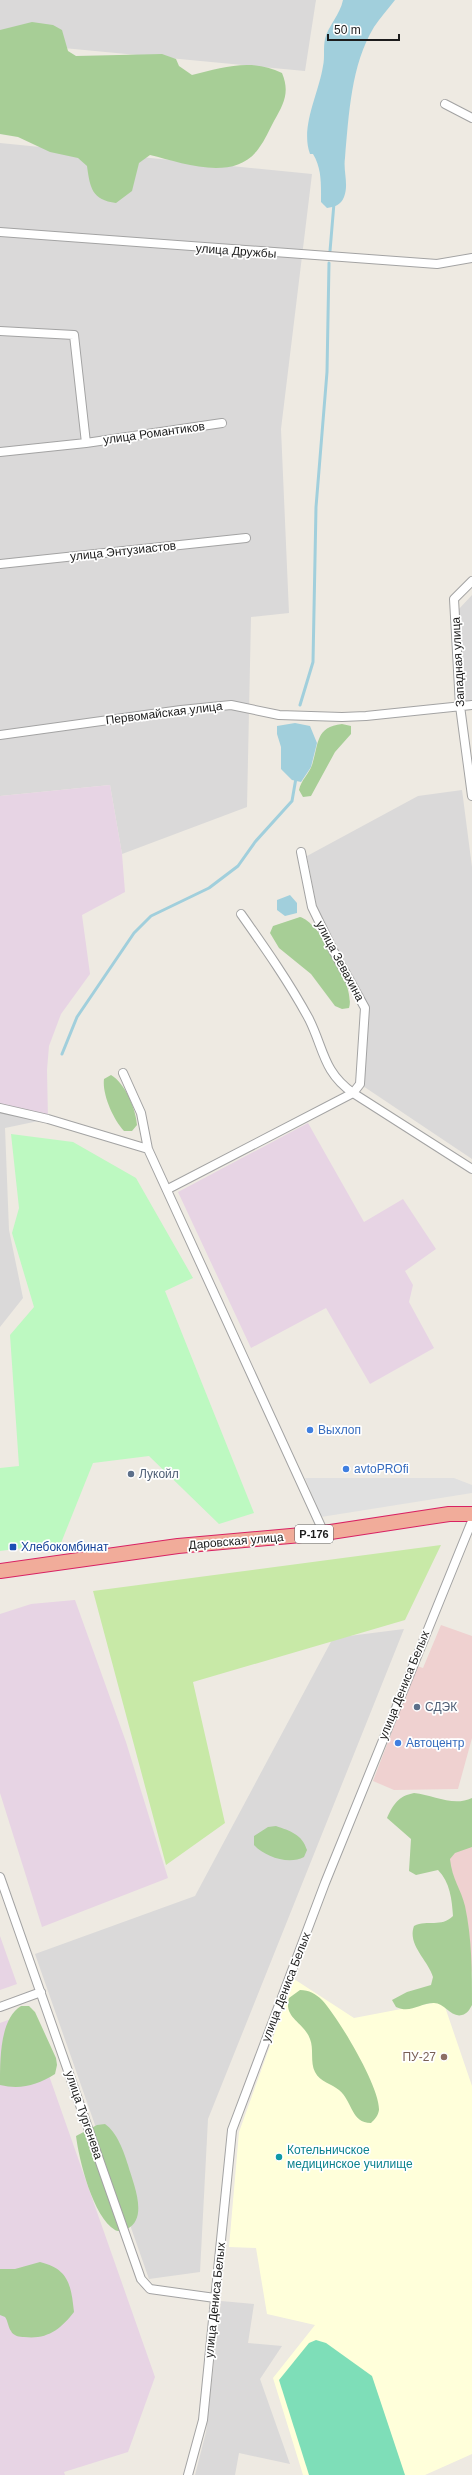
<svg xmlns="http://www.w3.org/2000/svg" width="472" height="2475" viewBox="0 0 472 2475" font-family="Arial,sans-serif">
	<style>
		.residential { fill: #dad9d9 }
		.commercial { fill: #efd1d0 }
		.industrial { fill: #e7d4e4 }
		.education { fill: #ffffda }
		.grass { fill: #c8e9a7 }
		.forest { fill: #a7ce96 }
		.park { fill: #bdf9c1 }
		.pitch { fill: #7edeb8 }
		.parking { fill: #e0e0e0 }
		.water { fill: #a1cfdc }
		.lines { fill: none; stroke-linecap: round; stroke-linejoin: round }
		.stream { stroke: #a1cfdc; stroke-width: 3 }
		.minor-casing { stroke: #a3a3a3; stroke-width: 10 }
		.trunk-casing { stroke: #d82263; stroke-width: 16 }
		.minor { stroke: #fff; stroke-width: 8 }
		.trunk { stroke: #f1ac9a; stroke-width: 14 }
		.shop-dot { fill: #3f7fe0; stroke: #fff; stroke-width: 1.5 }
		.service-dot { fill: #5c6f8a; stroke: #fff; stroke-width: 1.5 }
		.transit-dot { fill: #1a4fb4; stroke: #fff; stroke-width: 1.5 }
		.education-dot { fill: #8d6e63; stroke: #fff; stroke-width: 1.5 }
		.culture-dot { fill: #0f9aa8; stroke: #fff; stroke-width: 1.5 }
		.labels { text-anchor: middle; stroke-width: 3.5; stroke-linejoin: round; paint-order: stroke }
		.shield { fill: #fff; stroke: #606060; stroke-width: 1 }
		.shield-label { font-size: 11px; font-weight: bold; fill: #1c1c1c }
		.street-label { font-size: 12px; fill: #1c1c1c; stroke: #fff }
		.shop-label { font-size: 12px; fill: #366cbe; stroke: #fff; text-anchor: start }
		.service-label { font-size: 12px; fill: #4e5e75; stroke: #fff; text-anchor: start }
		.transit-label { font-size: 12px; fill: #164399; stroke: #fff; text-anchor: start }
		.education-label { font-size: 12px; fill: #785e54; stroke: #fff; text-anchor: end }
		.culture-label { font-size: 12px; fill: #0d838f; stroke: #fff; text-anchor: start }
	</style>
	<rect width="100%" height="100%" fill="#eeeae2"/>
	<path class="residential" d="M0 0H316L305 71 0 42Z
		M0 143 312 174 281 429 289 613 251 617 247 807 122 854 110 785 0 796Z
		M472 595V703L462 704 458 610Z
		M462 790 472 867V1159L363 1086 368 1004 317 909 307 856 418 796Z
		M0 1108 48 1119 5 1128 9 1230 23 1298 0 1327Z
		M404 1629 208 2119 200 2272 149 2279 35 1954 195 1896 333 1638Z
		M221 2301 254 2304 248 2343 282 2346 260 2379 290 2464 239 2453 235 2475H195L206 2432Z"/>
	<path class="commercial" d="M441 1625 472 1636V1738L458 1789 394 1790 373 1781 417 1666 423 1668Z
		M472 1845V1974L442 1854Z"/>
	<path class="industrial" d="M110 785 122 854 125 892 82 915 90 974 61 1014 49 1046 47 1070 48 1119 0 1108V796Z
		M308 1123 364 1222 403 1199 436 1249 405 1271 413 1285 409 1302 434 1348 370 1384 326 1308 251 1348 178 1192Z
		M75 1600 126 1742 168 1878 42 1927 0 1793V1614L31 1604Z
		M0 1936 17 1984 0 1990Z
		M27 2013 155 2377 128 2452 64 2472 65 2475H0V2023Z"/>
	<path class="education" d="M294 1979 354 2018 443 2001 472 2086V2454L425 2475H303L273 2378 315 2325 267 2314 256 2248 229 2247 239 2132Z"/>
	<path class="grass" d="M441 1545 405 1620 193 1682 225 1823 166 1865 93 1591Z"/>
	<path class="forest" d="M32 22 53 25 62 30 68 51 76 56 162 54 176 59 179 66 192 75C223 67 252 58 282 73 290 92 284 104 274 121 269 130 265 140 259 148 235 183 183 163 150 155L139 163 132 191 116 203C92 200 90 188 87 166L78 158 50 152 18 137 0 134V30Z
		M342 724 351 726V734L335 752 311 796 303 797 299 790C301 780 309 774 312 765 319 744 315 727 342 724Z
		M300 917C320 922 356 988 349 1008L342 1009 335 1006 311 974 279 948 270 933 273 926Z
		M111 1075C125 1083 136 1109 137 1125L132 1131H124C113 1119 102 1094 104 1079Z
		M414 1793C434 1795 453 1807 472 1798V1847L455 1853 450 1859C452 1879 461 1889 465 1906 472 1939 472 1971 472 2005 470 2009 467 2014 462 2015 451 2018 445 2003 434 2003 419 2003 411 2014 396 2007L392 2000 407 1992 431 1985 433 1977C428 1960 407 1945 414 1926 428 1919 441 1928 453 1916 452 1900 450 1882 438 1870L416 1875 409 1871 411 1839 387 1818C393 1805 398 1796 414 1793Z
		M276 1826C290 1831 302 1834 307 1850L304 1857C289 1865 265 1857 254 1845V1836L268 1827Z
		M300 1990C309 1990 316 1994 322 2000 338 2017 380 2087 379 2110 378 2116 375 2119 371 2123 351 2123 353 2102 339 2090 332 2084 320 2082 315 2072 310 2063 314 2048 310 2039 304 2022 283 2018 289 1998Z
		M21 2006H29L35 2012 56 2058 57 2065 55 2074C37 2085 21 2090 0 2085 0 2058 0 2019 21 2006Z
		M105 2124C117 2132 124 2152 128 2165 133 2183 149 2218 127 2229 123 2231 118 2232 115 2230 93 2217 79 2160 76 2136L97 2125Z
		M40 2262C69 2269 71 2285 74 2312 61 2329 47 2340 24 2337 20 2337 13 2336 11 2331 8 2327 8 2321 5 2317L0 2315V2269H15Z"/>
	<path class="park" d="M11 1134 73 1142 136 1178 193 1278 165 1291 254 1513 219 1524 149 1456 93 1463 61 1543 0 1551V1468L19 1466 10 1335 34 1307 12 1233 19 1208Z"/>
	<path class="pitch" d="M316 2340 326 2343 372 2376 405 2475H309L279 2380 309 2343Z"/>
	<path class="parking" d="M305 1478H454L472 1485V1493L321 1517Z"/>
	<path class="water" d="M343 0H395C388 9 380 18 374 27 351 65 349 114 345 158 343 171 349 184 344 197 341 205 334 207 327 208L321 202C321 184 322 169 313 154H310C300 127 319 93 323 66 325 57 323 48 325 39 328 26 340 15 343 0Z
		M295 723 310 726 317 743 311 767 301 782 292 780 281 769V747L277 734V726Z
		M290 895 297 903V913L285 916 277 910V900Z"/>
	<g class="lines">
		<path class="stream" d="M330 251 334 203
			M300 705 313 662 316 507 327 372 329 263
			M62 1054 77 1017 134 933 151 916 209 888 238 866 255 842 292 801 296 778"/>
		<g class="minor-casing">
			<path id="minor" d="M445 104 472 118
				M0 232 437 264 472 258
				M0 331 74 335 86 443
				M0 452 86 443 222 423
				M0 564 246 538
				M472 581 454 599 460 706 472 796
				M0 735 181 710 231 705 279 715 342 717 366 716 472 705
				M241 914C265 948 289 982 309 1019 324 1049 323 1072 353 1093L360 1084 365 1008 334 952 312 907 301 852
				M123 1073 141 1113 148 1149 324 1533
				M0 1108 48 1119 148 1149
				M168 1189 353 1093 472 1169
				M0 1877 141 2279 150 2289 215 2298
				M0 2007 41 1992
				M188 2475 203 2420 232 2130 325 1883 472 1521"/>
		</g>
		<g class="trunk-casing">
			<path id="trunk" d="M0 1571 178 1546 324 1533 449 1514H472"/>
		</g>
		<use href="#minor" class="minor"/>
		<use href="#trunk" class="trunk"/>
	</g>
	<g class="shop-dot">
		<circle cx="310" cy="1430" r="4"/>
		<circle cx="346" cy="1469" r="4"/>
		<circle cx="398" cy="1743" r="4"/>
	</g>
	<g class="service-dot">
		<circle cx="131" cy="1474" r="4"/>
		<circle cx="417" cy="1707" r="4"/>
	</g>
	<rect class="transit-dot" x="9" y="1543" width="8" height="8" rx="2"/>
	<circle class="education-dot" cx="444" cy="2057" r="4"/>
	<circle class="culture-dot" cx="279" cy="2157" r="4"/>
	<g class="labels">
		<rect class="shield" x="295" y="1525" width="38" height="18" rx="3"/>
		<g class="shield-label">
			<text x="314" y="1538">Р-176</text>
		</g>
		<g class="street-label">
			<text transform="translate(236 251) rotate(4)" y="4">улица Дружбы</text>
			<text transform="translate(154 433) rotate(-8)" y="4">улица Романтиков</text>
			<text transform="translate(123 551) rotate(-6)" y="4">улица Энтузиастов</text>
			<text transform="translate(458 662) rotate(-93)" y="4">Западная улица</text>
			<text transform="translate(164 713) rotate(-7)" y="4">Первомайская улица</text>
			<text transform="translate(340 961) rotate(62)" y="4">улица Зевахина</text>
			<text transform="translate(236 1541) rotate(-5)" y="4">Даровская улица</text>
			<text transform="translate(404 1685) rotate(-68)" y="4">улица Дениса Белых</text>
			<text transform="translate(286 1987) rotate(-69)" y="4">улица Дениса Белых</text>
			<text transform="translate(84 2115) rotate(71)" y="4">улица Тургенева</text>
			<text transform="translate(215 2300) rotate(-84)" y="4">улица Дениса Белых</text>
		</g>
		<g class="shop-label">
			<text x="318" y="1434">Выхлоп</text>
			<text x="354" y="1473">avtoPROfi</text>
			<text x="406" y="1747">Автоцентр</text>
		</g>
		<g class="service-label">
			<text x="139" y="1478">Лукойл</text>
			<text x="425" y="1711">СДЭК</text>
		</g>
		<g class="transit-label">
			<text x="21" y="1551">Хлебокомбинат</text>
		</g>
		<g class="education-label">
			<text x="436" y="2061">ПУ-27</text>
		</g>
		<g class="culture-label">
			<text x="287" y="2154">Котельничское<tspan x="287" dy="14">медицинское училище</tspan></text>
		</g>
	</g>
	<path d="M328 34v6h71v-6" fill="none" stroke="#1c1c1c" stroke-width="2"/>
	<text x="334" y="34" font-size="12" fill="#1c1c1c" stroke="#ffffff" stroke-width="3" paint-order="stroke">50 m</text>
</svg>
